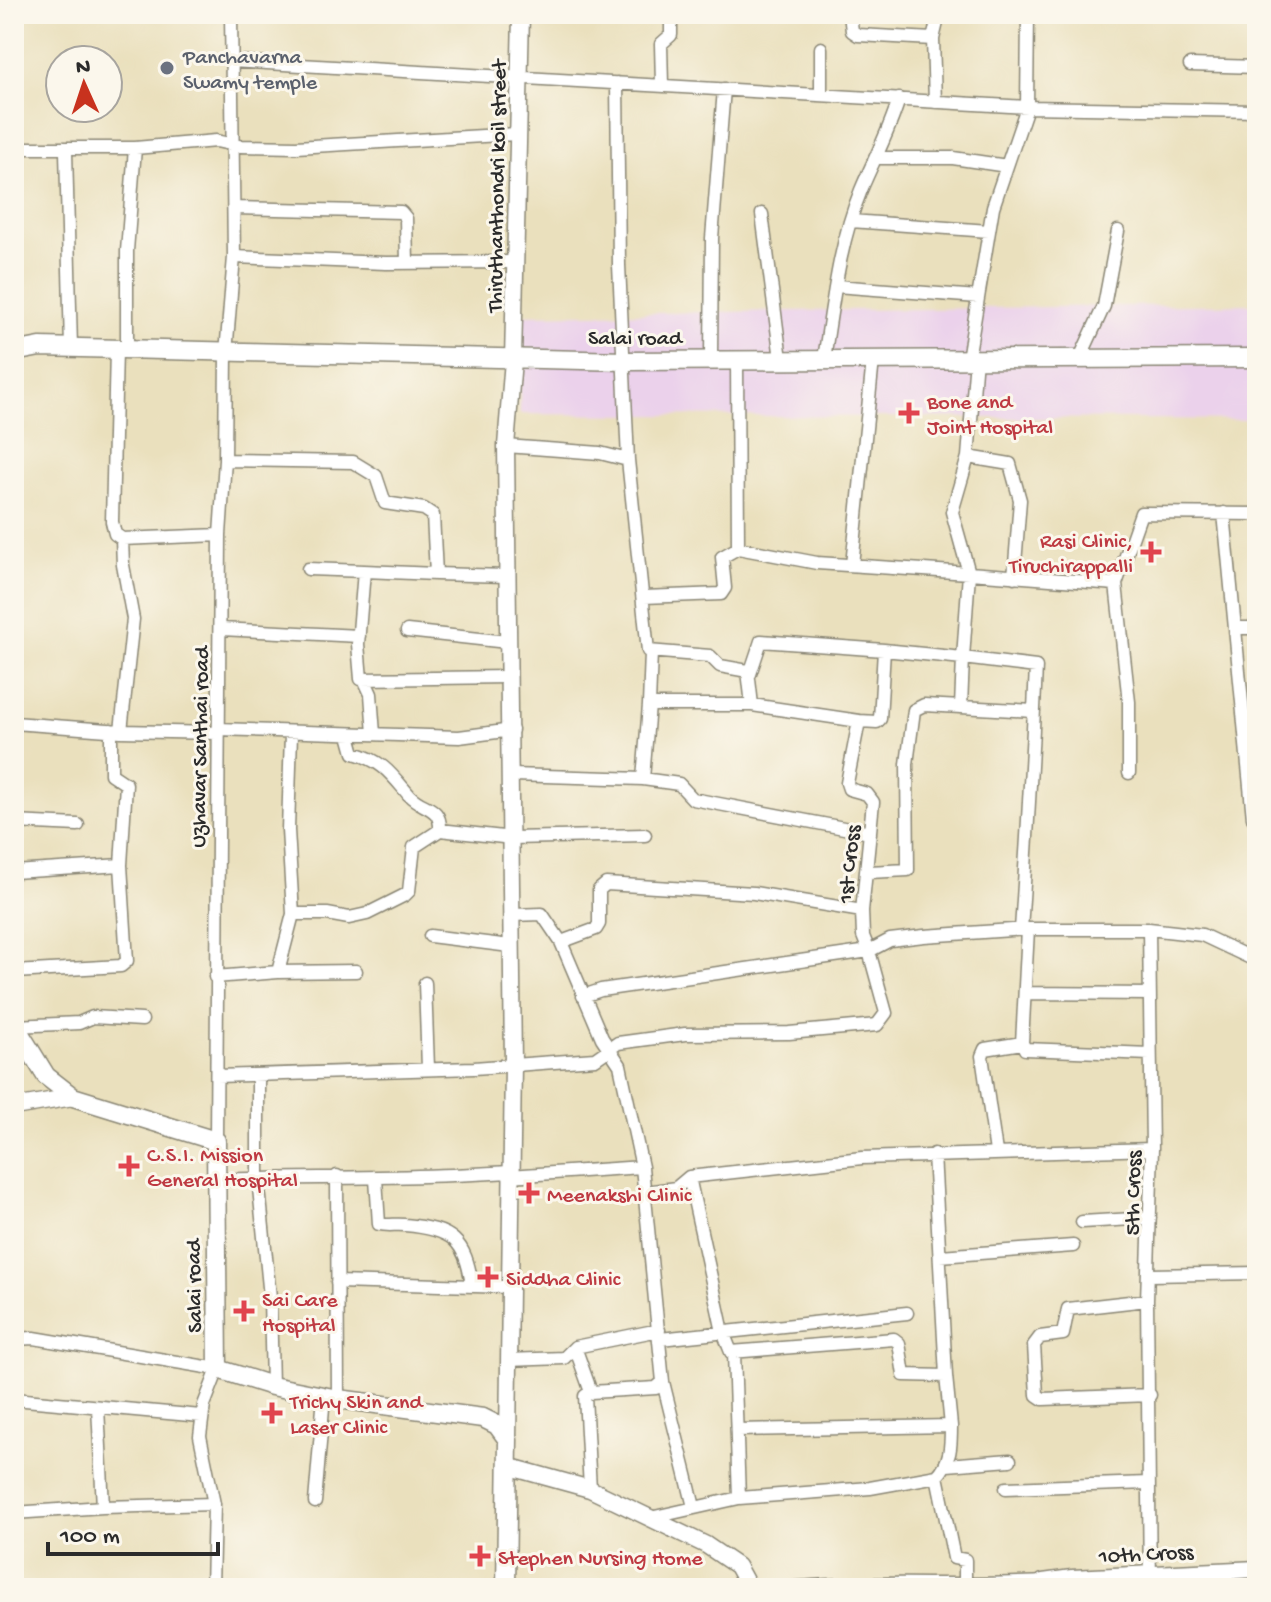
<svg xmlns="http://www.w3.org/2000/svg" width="1271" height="1602" viewBox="0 0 1271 1602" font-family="'Gochi Hand',sans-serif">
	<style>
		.built { fill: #ebd1eb }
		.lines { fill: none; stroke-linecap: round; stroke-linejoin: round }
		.minor-casing { stroke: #8a8674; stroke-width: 15 }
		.tertiary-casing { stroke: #8a8674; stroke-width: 19 }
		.secondary-casing { stroke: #8a8674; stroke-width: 21 }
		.minor { stroke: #fff; stroke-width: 12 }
		.tertiary { stroke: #fff; stroke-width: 16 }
		.secondary { stroke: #fff; stroke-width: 18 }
		.worship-dot { fill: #6b7280; stroke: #fbf7ec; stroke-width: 3 }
		.health-dot { fill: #e0444e; stroke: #fbf7ec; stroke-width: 3 }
		.labels { text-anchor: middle; stroke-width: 6; stroke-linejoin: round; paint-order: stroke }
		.worship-label { font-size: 22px; fill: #5b616d; stroke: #fbf7ec; text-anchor: start }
		.street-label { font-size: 22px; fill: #2b2b2b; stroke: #fbf7ec }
		.health-label { font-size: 22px; fill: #be3a42; stroke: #fbf7ec; text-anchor: start }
	</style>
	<rect width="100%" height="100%" fill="#fbf7ec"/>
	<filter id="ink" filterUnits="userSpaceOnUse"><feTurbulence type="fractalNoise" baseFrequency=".0125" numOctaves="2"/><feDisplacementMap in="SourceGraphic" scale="16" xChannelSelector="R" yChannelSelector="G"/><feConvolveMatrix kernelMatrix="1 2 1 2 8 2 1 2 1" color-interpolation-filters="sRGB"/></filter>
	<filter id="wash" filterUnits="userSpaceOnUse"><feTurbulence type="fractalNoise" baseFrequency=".006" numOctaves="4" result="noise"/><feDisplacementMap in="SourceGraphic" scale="32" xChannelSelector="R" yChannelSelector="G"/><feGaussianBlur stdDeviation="1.8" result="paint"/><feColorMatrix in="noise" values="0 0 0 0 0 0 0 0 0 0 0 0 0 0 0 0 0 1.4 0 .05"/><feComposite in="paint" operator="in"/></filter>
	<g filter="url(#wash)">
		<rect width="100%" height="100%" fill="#eae0bd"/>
		<path class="built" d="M1257 304V420L520 414V315Z"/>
	</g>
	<g filter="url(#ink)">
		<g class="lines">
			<g class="minor-casing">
				<path id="minor" d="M850 14 852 31 858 35 933 39 935 102
					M933 39 939 14
					M231 61 1027 107 1257 111
					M1190 65 1257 67
					M617 83 619 265 628 460
					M662 85 661 44 671 35V14
					M821 95V48
					M14 148H135L216 141 239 146 296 147 517 134
					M66 151 71 348
					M877 158H953L1007 166
					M235 208 401 212 406 218 407 263
					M762 214 781 359
					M851 221 989 231
					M234 257 386 263 515 262
					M836 286 978 297
					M116 349 112 522 115 534 122 539 123 565 133 619 121 731
					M127 349V251L135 148
					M976 358 968 457 1010 464 1020 500 1014 577
					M1080 358 1104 306 1118 231
					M711 359 712 238 724 89
					M737 359 738 548
					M824 359C833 302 839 244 861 190 874 159 889 132 899 99
					M968 359 993 207 1027 107 1028 14
					M506 446 600 453 628 460 648 651 710 656 720 666 748 671 752 705 859 721
					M225 460 353 462 376 476 385 503 424 509 433 515 436 574 506 576
					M1224 513 1253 818
					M122 539 220 535
					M852 565 873 360
					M308 569 364 571
					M436 574 364 571 358 644 361 679 508 677
					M1116 584 1129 702V773
					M644 597 721 594 725 588 722 557 738 548 817 563 969 573 952 512 968 457
					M1237 628H1257
					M221 629 359 636
					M407 631 507 642
					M750 674 761 641 884 650
					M365 681 371 694 374 734
					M649 705 651 652
					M14 723 121 731 217 733
					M218 729 459 737 512 730
					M349 735 354 753C383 761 391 774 409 795 423 810 441 805 440 830
					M512 775 643 779 649 705H752
					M643 779 679 784 693 799 870 833
					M14 822 78 825
					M14 872 121 865
					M869 872 908 870 907 764 914 710 924 705 961 707
					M293 914H327L349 918 367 914 405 895 409 891 414 847 440 830 512 838 645 835
					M511 915 542 914 561 942 602 1038 620 1065 642 1167 663 1382 656 1388 591 1392 585 1396 590 1489
					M1028 929 1022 1043 1025 1049 1150 1054
					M1149 929 1152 1149 1147 1300 1150 1588
					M1021 930C1027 843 1032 755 1036 667L963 658 961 707 1034 711
					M430 936 510 946
					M561 942 596 929 599 924V890L606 884 754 893 862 911
					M14 972 121 966 127 961 121 865 126 784 111 774V730
					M278 972 356 971
					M215 977 278 972 293 914 288 830 291 734
					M425 983 428 1068
					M1025 993 1150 994
					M583 996 601 990 869 951 863 936 862 911 873 802 867 794 849 789 847 783 859 721 877 722 880 719 884 650 963 658 969 573 1116 584 1141 513 1257 514
					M15 1026 79 1023 93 1017 142 1020
					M217 1076 474 1068 581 1060 595 1059 618 1043 685 1034 789 1033 877 1025 886 1013 869 951 890 940 924 936 1028 929H1149L1202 935 1257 961
					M258 1077V1178L270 1297 272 1386
					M216 1141 220 535 225 460 226 353 234 257 231 14
					M996 1152 982 1056 985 1049 1022 1043
					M337 1176 338 1399
					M509 1176 642 1167
					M689 1177 723 1332 731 1352 894 1339 899 1343 904 1375 946 1376 934 1154
					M376 1179 379 1224C388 1226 396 1224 405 1225 453 1229 465 1240 472 1285
					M215 1180C313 1177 411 1179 509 1172
					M645 1192 676 1188 689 1177 862 1158 1152 1149
					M1082 1222 1150 1218
					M940 1256 1073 1246
					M1150 1275 1257 1273
					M337 1282 509 1287
					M1147 1300 1068 1309 1063 1334 1040 1337 1034 1345 1037 1395 1043 1399 1150 1395
					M14 1339 34 1338 218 1369 204 1405 200 1436 214 1504 212 1588
					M660 1339 907 1313
					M575 1347 591 1392
					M734 1353 739 1498
					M508 1360 564 1358 575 1347 659 1330
					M946 1376 951 1426
					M663 1382 694 1507
					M14 1399 201 1416
					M947 1465 1010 1460
					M937 1476 954 1558 965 1560V1588
					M1006 1488 1148 1483
					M315 1502 324 1396
					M103 1507 214 1504
					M14 1513 103 1507 98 1407
					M650 1518 739 1498 870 1488 937 1476C951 1462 951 1445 951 1426L737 1430
					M787 1588C872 1580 957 1587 1043 1582"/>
			</g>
			<g class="tertiary-casing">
				<path id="tertiary" d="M14 1107 73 1097
					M508 1440 513 1064 506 446 513 360 521 14
					M507 1466 590 1489 706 1545 737 1566 749 1588
					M1043 1588V1582L1072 1578 1257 1569"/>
			</g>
			<g class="secondary-casing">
				<path id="secondary" d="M14 352 40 347 625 361 1257 358
					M14 1024 46 1076 73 1097 216 1141 218 1369 272 1386 338 1399 483 1418 497 1425 508 1440 506 1588"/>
			</g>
			<use href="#minor" class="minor"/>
			<use href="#tertiary" class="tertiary"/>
			<use href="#secondary" class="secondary"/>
		</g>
	</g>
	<circle class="worship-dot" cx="167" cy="68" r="8"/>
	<g class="health-dot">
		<path d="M905 401h8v8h8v8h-8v8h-8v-8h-8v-8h8z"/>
		<path d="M1147 540h8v8h8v8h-8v8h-8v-8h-8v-8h8z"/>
		<path d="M125 1154h8v8h8v8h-8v8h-8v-8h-8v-8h8z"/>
		<path d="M525 1181h8v8h8v8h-8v8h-8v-8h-8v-8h8z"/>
		<path d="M484 1265h8v8h8v8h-8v8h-8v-8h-8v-8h8z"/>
		<path d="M240 1299h8v8h8v8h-8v8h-8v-8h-8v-8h8z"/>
		<path d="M268 1401h8v8h8v8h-8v8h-8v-8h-8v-8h8z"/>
		<path d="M476 1544h8v8h8v8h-8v8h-8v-8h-8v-8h8z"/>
	</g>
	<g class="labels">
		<g class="worship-label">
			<text x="183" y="63">Panchavarna<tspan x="183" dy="25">Swamy temple</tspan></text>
		</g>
		<g class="street-label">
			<text transform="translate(495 186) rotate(-89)" y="8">Thiruthanthondri koil street</text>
			<text x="635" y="344">Salai road</text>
			<text transform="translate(198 747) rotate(-89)" y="8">Uzhavar Santhai road</text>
			<text transform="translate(847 864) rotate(-84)" y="8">1st Cross</text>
			<text transform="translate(1131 1193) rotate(-89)" y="8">5th Cross</text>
			<text transform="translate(192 1286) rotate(-91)" y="8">Salai road</text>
			<text transform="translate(1146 1552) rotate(-3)" y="8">10th Cross</text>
		</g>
		<g class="health-label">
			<text x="927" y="408">Bone and<tspan x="927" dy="25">Joint Hospital</tspan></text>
			<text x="1133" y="547" text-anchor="end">Rasi Clinic,<tspan x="1133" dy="25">Tiruchirappalli</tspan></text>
			<text x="147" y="1161">C.S.I. Mission<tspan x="147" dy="25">General Hospital</tspan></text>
			<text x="547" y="1201">Meenakshi Clinic</text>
			<text x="506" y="1285">Siddha Clinic</text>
			<text x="262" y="1306">Sai Care<tspan x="262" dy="25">Hospital</tspan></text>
			<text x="290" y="1408">Trichy Skin and<tspan x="290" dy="25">Laser Clinic</tspan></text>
			<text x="498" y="1564">Stephen Nursing Home</text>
		</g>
	</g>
	<rect width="1271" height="1602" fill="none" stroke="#fbf7ec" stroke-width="48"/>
	<g transform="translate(84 84) rotate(357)"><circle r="38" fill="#fbf7ec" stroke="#a8a59f" stroke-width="2"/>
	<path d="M0-6L14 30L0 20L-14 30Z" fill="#c8321e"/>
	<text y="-12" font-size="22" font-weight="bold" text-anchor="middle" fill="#2b2b2b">N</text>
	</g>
	<path d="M48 1542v12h170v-12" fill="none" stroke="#2b2b2b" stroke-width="4"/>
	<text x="60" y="1542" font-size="24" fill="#2b2b2b" stroke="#fbf7ec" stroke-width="6" paint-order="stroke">100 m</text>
</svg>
